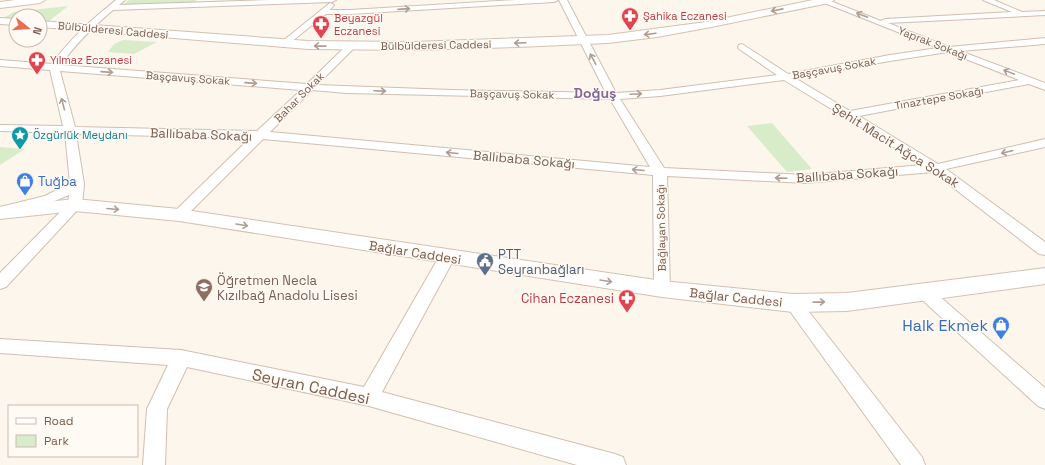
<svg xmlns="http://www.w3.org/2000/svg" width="1045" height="465" viewBox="0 0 1045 465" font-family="'Space Grotesk',sans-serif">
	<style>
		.green { fill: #d8ecc9 }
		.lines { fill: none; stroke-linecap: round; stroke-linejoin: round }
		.street-casing { stroke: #d1beb0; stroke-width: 2 }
		.secondary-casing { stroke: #d6c0b0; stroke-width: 2 }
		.street { fill: #fff; fill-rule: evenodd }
		.secondary { fill: #fff; fill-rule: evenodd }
		.oneway { stroke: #af9d94 }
		.labels { text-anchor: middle; stroke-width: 3; stroke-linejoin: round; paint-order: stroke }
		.far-health-label { font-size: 11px; fill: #be3a42; stroke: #fffaf3; text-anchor: start }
		.far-street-label { font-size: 11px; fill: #7a5c4d; stroke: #fffaf3 }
		.far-culture-label { font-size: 11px; fill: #0d838f; stroke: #fffaf3; text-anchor: start }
		.street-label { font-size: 13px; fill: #7a5c4d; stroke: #fffaf3 }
		.shop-label { font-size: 13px; fill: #366cbe; stroke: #fffaf3; text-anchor: start }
		.service-label { font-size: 13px; fill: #4e5e75; stroke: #fffaf3; text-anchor: start }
		.education-label { font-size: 13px; fill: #785e54; stroke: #fffaf3; text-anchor: start }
		.health-label { font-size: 13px; fill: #be3a42; stroke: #fffaf3; text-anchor: end }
		.far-district-label { font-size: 14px; font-weight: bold; fill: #846695; stroke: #fffaf3 }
		.near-shop-label { font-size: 16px; fill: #366cbe; stroke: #fffaf3; text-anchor: end }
		.near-street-label { font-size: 16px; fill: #7a5c4d; stroke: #fffaf3 }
	</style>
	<rect width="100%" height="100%" fill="#fdf6ec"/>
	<path class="green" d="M129 0H197L193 3 121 6Z
		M68 6 48 22H40V16H16V20L1 19 14 12Z
		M123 40 157 42 134 54 108 52 114 44Z
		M772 123 812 169 787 172 747 126Z
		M0 147 25 149 0 165Z"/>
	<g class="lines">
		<g class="street-casing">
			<path id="street" d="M116 0H125L119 5 270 0H336L332 2 113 10C93 27 76 43 61 65L307 84 348 44H354L355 46 354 48 317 85 451 90 606 93 559 0H567L616 93 660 90 777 75 739 49 738 47 739 45 742 44 788 74 890 55 938 48 817 0H828L881 21 885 19 1012 12 983 0H994L1022 12 1045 11V15L888 23 949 47 1045 38V44L960 51 1045 83V90L1029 84 859 116 938 164 1045 139V147L946 169 1045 242V255L1039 254 933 172 805 183 667 176 670 289 668 293 662 295 656 293 654 289 653 175 263 139 184 218 179 219 174 218 172 215 174 212 250 138 76 134 84 184 82 205 6 287 0 289V273L68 204 69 195 45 205 0 215V207L45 196 70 183 65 133 0 131V125L63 126 50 70 0 66V60L52 64C71 38 91 20 116 0ZM948 52 1019 80 850 111 795 78 890 61ZM60 71 301 90 257 131 75 127ZM784 80 923 165 805 175 664 168 620 99 660 96ZM312 90 346 93 610 99 650 167 270 132Z
				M516 0H558L554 2 350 14H326L286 46 283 47 279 44 330 3 334 5 330 10H350Z
				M447 252 453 253 455 257 382 392 615 454 623 457 626 465H577L369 406 187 367 167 409 165 465H143L147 409 168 365 0 353V339L181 350 364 387 439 257 441 253Z
				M924 286 930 288 1045 388V409L1038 406 918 296 916 292 918 288Z
				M793 297 799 299 922 457 925 465H901L787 307 784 303 787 299Z"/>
		</g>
		<g class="secondary-casing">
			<path id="secondary" d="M15 0H45L40 3 0 8V2Z
				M813 0H834L829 3 706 28 657 37 608 43 518 47 413 50 308 49 40 27V21L308 41 413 42 608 35 706 22Z
				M0 18 16 19V25L0 24Z
				M75 199 179 209 662 281 793 294 847 293 1045 268V284L847 311 793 312 662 297 179 221 75 211 0 219V207Z"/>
		</g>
		<use href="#street" class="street"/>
		<use href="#secondary" class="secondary"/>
	</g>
	<defs><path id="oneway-shaft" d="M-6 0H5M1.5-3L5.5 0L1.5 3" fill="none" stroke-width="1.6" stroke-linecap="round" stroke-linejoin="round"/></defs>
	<g class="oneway">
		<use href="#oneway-shaft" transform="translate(404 9) rotate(-4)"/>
		<use href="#oneway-shaft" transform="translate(777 10) rotate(169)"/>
		<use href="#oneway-shaft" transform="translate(862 15) rotate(-159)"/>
		<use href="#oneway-shaft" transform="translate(650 34) rotate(173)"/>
		<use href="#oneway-shaft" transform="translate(520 43) rotate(178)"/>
		<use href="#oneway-shaft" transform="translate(320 46) rotate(-179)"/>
		<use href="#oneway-shaft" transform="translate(593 59) rotate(-118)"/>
		<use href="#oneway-shaft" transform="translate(107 72) rotate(4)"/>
		<use href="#oneway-shaft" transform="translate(1009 72) rotate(-158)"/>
		<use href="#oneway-shaft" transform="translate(251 83) rotate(4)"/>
		<use href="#oneway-shaft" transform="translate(380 91) rotate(2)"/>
		<use href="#oneway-shaft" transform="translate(636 94) rotate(-3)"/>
		<use href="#oneway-shaft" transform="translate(63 104) rotate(-104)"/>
		<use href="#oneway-shaft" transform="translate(1007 152) rotate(166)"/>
		<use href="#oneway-shaft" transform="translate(452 153) rotate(-175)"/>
		<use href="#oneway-shaft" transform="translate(638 170) rotate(-175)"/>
		<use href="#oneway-shaft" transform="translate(781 178) rotate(-178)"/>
		<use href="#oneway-shaft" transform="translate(113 209) rotate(5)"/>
		<use href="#oneway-shaft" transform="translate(242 225) rotate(9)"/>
		<use href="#oneway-shaft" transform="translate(606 281) rotate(9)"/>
		<use href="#oneway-shaft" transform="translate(819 302) rotate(-1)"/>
	</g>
	<defs>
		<g id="pharmacy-pin" transform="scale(0.9)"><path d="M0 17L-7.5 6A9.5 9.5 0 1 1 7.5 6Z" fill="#e0444e" stroke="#fffaf3"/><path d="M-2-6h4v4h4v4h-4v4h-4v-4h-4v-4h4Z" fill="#fff"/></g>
		<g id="sight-pin" transform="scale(0.9)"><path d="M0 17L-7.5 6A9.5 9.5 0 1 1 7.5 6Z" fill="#0f9aa8" stroke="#fffaf3"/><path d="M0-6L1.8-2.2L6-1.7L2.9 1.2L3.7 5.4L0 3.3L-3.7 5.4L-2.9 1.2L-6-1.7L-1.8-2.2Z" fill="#fff"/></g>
		<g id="shop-pin" transform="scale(0.9)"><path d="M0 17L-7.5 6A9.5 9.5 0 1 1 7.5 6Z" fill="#3f7fe0" stroke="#fffaf3"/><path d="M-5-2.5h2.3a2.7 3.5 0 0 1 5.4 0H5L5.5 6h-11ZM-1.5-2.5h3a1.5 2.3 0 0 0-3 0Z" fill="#fff"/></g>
		<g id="civic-pin" transform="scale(0.9)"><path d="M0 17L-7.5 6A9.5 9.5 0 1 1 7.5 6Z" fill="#5c6f8a" stroke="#fffaf3"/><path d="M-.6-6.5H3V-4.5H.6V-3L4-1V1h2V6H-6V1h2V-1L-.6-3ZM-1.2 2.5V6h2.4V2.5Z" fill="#fff"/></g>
		<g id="school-pin" transform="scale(0.9)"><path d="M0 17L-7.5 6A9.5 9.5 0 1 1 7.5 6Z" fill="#8d6e63" stroke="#fffaf3"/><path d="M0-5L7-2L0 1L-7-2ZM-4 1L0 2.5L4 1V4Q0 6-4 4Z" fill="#fff"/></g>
	</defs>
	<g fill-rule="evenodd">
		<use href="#pharmacy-pin" x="630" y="16"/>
		<use href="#pharmacy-pin" x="321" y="24"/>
		<use href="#pharmacy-pin" x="37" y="60"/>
		<use href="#sight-pin" x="20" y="135"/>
		<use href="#shop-pin" x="25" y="181"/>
		<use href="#civic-pin" x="485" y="261"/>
		<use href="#school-pin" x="204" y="287"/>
		<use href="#pharmacy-pin" x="627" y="298"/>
		<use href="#shop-pin" x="1001" y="325"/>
	</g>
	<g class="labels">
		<g class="far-health-label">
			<text x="643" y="20">Şahika Eczanesi</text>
			<text x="334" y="22">Beyazgül<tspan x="334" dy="13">Eczanesi</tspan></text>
			<text x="50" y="64">Yılmaz Eczanesi</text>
		</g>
		<g class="far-street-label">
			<text transform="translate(113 30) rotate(5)" y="4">Bülbülderesi Caddesi</text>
			<text transform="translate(933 43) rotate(21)" y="4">Yaprak Sokağı</text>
			<text transform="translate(436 45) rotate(-1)" y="4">Bülbülderesi Caddesi</text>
			<text transform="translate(834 68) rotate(-10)" y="4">Başçavuş Sokak</text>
			<text transform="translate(188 78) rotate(4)" y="4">Başçavuş Sokak</text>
			<text transform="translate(512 94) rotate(1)" y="4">Başçavuş Sokak</text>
			<text transform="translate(299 97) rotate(-45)" y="4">Bahar Sokak</text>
			<text transform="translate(939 98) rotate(-10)" y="4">Tınaztepe Sokağı</text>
			<text transform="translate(661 228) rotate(-91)" y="4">Bağlayan Sokağı</text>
		</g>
		<g class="far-culture-label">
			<text x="33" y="139">Özgürlük Meydanı</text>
		</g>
		<g class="street-label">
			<text transform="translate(201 134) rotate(2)" y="5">Ballıbaba Sokağı</text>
			<text transform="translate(896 145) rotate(32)" y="5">Şehit Macit Ağca Sokak</text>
			<text transform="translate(524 159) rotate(5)" y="5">Ballıbaba Sokağı</text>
			<text transform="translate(847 174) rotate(-4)" y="5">Ballıbaba Sokağı</text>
			<text transform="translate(415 252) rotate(9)" y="5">Bağlar Caddesi</text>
			<text transform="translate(736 297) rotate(6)" y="5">Bağlar Caddesi</text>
		</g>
		<g class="shop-label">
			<text x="38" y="186">Tuğba</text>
		</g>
		<g class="service-label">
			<text x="498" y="259">PTT<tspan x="498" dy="15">Seyranbağları</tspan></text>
		</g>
		<g class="education-label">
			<text x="217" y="285">Öğretmen Necla<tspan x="217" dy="15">Kızılbağ Anadolu Lisesi</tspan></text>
		</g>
		<g class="health-label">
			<text x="614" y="303">Cihan Eczanesi</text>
		</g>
		<g class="far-district-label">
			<text x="595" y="98">Doğuş</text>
		</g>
		<g class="near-shop-label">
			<text x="988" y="331">Halk Ekmek</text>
		</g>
		<g class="near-street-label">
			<text transform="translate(311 386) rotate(12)" y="6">Seyran Caddesi</text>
		</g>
	</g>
	<rect x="8" y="405" width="130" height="52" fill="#fffaf3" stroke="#cabbb1"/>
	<rect x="16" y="418" width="20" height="6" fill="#ffffff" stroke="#cabbb1"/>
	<text x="44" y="425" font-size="12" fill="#7a5c4d">Road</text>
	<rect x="16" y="435" width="20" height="12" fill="#d8ecc9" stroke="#cabbb1"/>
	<text x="44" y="445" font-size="12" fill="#7a5c4d">Park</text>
	<g transform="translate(28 28) rotate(107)"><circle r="19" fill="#fffaf3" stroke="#cabbb1"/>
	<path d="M0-3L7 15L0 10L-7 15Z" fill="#e76f51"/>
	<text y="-6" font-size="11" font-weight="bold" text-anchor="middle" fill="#7a5c4d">N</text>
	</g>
</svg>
